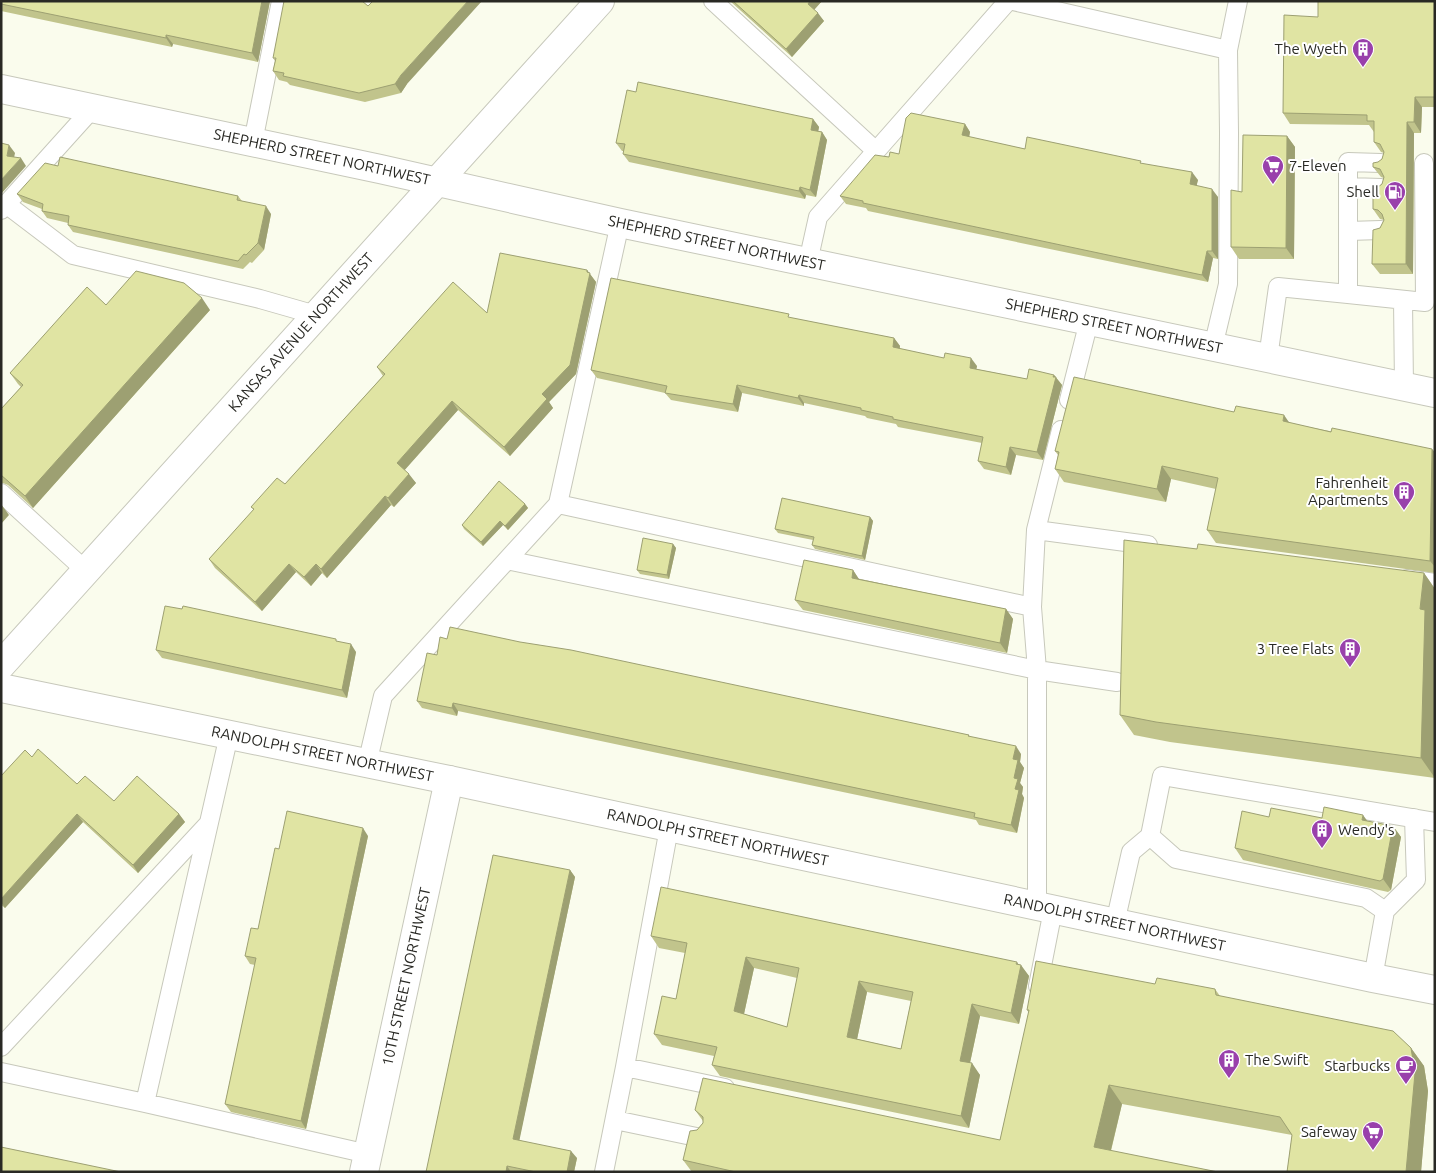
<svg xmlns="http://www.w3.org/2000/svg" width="1436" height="1173" viewBox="0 0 1436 1173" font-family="Ubuntu,sans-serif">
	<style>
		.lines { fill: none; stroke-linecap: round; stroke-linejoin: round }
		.lane-casing { stroke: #c7c8bb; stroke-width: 20 }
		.street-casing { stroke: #c7c8bb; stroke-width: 30 }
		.secondary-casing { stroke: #c7c8bb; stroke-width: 30 }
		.lane { stroke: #fff; stroke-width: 18 }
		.street { stroke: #fff; stroke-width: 28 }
		.secondary { stroke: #fff; stroke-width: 28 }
		.wall { fill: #c1c48c; fill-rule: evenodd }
		.shaded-wall { fill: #9da072 }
		.building { fill: #e0e4a3; stroke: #9da072; fill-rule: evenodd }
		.labels { text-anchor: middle; stroke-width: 4; stroke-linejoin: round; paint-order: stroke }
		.poi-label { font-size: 15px; fill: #292924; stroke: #fff; text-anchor: end }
		.street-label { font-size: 15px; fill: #292924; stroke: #fff }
	</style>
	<rect width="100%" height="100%" fill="#fafced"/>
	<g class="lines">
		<g class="lane-casing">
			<path id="lane" d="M713 1 876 151
				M1013 1 1228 50
				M253 142 281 1
				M1348 187 1381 188
				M6 204 73 255 260 299 316 315
				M1 210 92 109
				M1348 231 1381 230
				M808 262 818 217 1008 1
				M1348 294 1425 302 1424 163
				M1403 300 1404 387
				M1213 347 1228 284 1229 133 1228 50 1238 1
				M1268 358 1278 287 1348 294V162L1381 163
				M1069 400 1089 321
				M1 493 85 570
				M558 504 1032 607
				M1036 530 1061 430
				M507 560 1037 670 1117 682
				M1407 579 1435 583
				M367 764 383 696 558 504 620 223
				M1150 836 1176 859 1366 898 1385 911
				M1037 906V670L1032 607 1036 530 1148 545
				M1115 923 1131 852 1150 836 1162 776 1435 822
				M1373 978 1385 911 1416 880 1414 818
				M1038 986 1053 910
				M1 1047 209 823
				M625 1067 725 1088
				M1 1072 145 1103 368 1154
				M145 1103 229 735
				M615 1120 706 1139
				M604 1172 625 1067 669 828"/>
		</g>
		<g class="street-casing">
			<g id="street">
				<path id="s1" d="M1 89 380 169 620 223 1435 393"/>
				<path id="s2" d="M1 688 449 780 1373 978 1435 990"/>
				<path id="s3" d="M364 1172 449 780"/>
			</g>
		</g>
		<g class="secondary-casing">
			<g id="secondary">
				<path id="s4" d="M1 665 600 1"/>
			</g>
		</g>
		<use href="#lane" class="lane"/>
		<use href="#street" class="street"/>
		<use href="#secondary" class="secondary"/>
	</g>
	<path class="wall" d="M1 1H270L258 62 173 44 172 47 1 11Z
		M730 1H822L814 10 824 21 792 57Z
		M1435 1V107H1422L1421 133H1414L1413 274H1380L1372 264 1380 228 1384 220 1380 219 1373 209 1378 187 1382 184 1384 178 1381 177 1373 167 1382 159 1384 153 1381 152 1374 142V132L1369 125 1290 124 1283 113 1318 17Z
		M273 58 407 84 401 93 365 102 290 85 287 82 279 80 273 71 275 61Z
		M636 92 813 119 819 127 818 131 822 132 827 140 816 197 806 195 805 199 629 162 623 154 624 151H622L616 143Z
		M965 124 970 132 969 137 1025 149 1142 164 1198 180 1196 186 1218 197V259L1213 258 1208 282 868 211 866 208 846 204 840 196 889 157 899 154Z
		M1287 136 1295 147 1294 259H1239L1231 247 1242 192Z
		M58 166 238 196 242 201 271 214 264 250 252 263 250 262 243 269 73 232 68 225V223L47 218 42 211V209L23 202 17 194Z
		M587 270 596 282 576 374 549 402 553 408 510 456 458 410 404 470 416 483 394 507 391 505 327 578 322 573 311 586 296 572 262 611 215 568 209 559 254 510 251 507 285 484 383 376 377 367 487 313Z
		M106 305 210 310 33 508 8 485 3 483H1V409L21 387 18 384 10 373Z
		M791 318 894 338 900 346V349L977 366 976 369 1027 379 1054 375 1062 385 1043 460 1016 455 1011 475 984 469 978 461 982 443 898 427 896 424 867 418 865 416 804 403V406L742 393 738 412 671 400 665 393 597 378 591 370Z
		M1234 412 1435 452V573L1216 543 1207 530 1216 489 1171 479 1166 502 1064 482 1055 469 1058 455 1055 451Z
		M525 504 528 508 508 530 503 525 483 546 464 529 462 525Z
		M870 517 873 521 865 560 815 549 812 545 813 540 778 533 775 529Z
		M673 544 676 548 669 579 640 574 637 570Z
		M1197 549 1424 573 1435 589V778L1170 742 1134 735 1120 715Z
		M853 570 859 579 1006 609 1013 619 1007 653 803 610 795 600Z
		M338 642 356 652 347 698 162 658 156 650Z
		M437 655 969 735 970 737 1021 754 1020 762 1024 768 1020 783 1023 787 1022 794 1024 798 1017 833 979 825 976 820 458 711 457 716 422 708 417 701Z
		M32 757 77 784 114 801 179 814 185 822 138 873 83 822 5 908 1 905V776Z
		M1269 817 1322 818 1367 821 1393 826 1401 837 1391 890 1388 892 1243 860 1235 848Z
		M368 836 306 1129 231 1112 225 1104 255 965 250 964 245 956 258 929 279 849Z
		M570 870 575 877 519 1140 577 1158 574 1172H426Z
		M651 936 1019 964 1029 976 1019 1024 980 1016 970 1063 980 1075 969 1128 720 1076 712 1065 714 1056 662 1045 654 1034 676 999 685 953 659 948ZM754 968 797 978 787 1027 744 1014ZM867 992 911 1001 901 1049 857 1039Z
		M1155 984 1215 989 1220 996 1411 1048 1424 1066 1428 1091 1421 1172H1287L1292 1135 1122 1104 1111 1151 1218 1172H692L683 1160 697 1130 703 1123V1121L695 1110 1000 1140 1029 1013 1027 1010Z"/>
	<path class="shaded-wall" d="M262 1H270L258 62 252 53Z
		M468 1H482L407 84 401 93 395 84 401 75Z
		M810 1H822L813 11 808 4Z
		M818 13 824 21 792 57 786 49Z
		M166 35 173 44 172 47 166 38Z
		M1415 97 1422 107 1421 133 1414 122Z
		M813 119 819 127 817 138 811 130Z
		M1407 122 1414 133 1413 274 1406 264Z
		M965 124 970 132 968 143 962 135Z
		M822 132 827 140 816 197 810 190Z
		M1287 136 1295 147 1294 259 1286 248Z
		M9 145 15 153 13 163 7 156Z
		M21 158 26 166 1 194V180Z
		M1192 172 1198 180 1195 192 1190 184Z
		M800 187 806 195 805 199 799 191Z
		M1212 189 1218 197V259L1212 251Z
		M266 206 271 214 264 250 258 243Z
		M1207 251 1213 258 1208 282 1202 275Z
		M587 270 596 282 576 374 549 402 553 408 510 456 504 447 542 394Z
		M202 298 210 310 33 508 25 496Z
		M894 338 900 346 898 355 893 347Z
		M971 358 977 366 975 376 970 368Z
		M1054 375 1062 385 1043 460 1037 452Z
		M737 385 742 393 738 412 733 404Z
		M799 395 804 403V406L798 398Z
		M452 401 458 410 403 472 397 463Z
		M1284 415 1293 428 1283 421Z
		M1010 447 1016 455 1011 475 1006 467Z
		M1432 449 1435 452V567L1430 561Z
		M1162 466 1171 479 1166 502 1157 489Z
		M409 474 416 483 394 507 388 498Z
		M385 496 391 505 327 578 321 569Z
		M1 504 9 515 1 524Z
		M525 504 528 508 508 530 505 526Z
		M870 517 873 521 865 560 862 556Z
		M500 521 503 525 483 546 481 542Z
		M673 544 676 548 669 579 667 575Z
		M289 564 296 572 262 611 255 602Z
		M316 564 322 573 311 586 304 577Z
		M853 570 860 581 852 578Z
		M1424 573 1435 589V778L1421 758 1420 609Z
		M1006 609 1013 619 1007 653 1000 643Z
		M351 644 356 652 347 698 342 690Z
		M453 703 458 711 457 716 452 708Z
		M1016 746 1021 754 1020 762 1024 768 1020 783 1023 787 1022 794 1024 798 1017 833 1011 825 1015 789 1013 759Z
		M77 814 83 822 5 908 1 902V899Z
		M179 814 185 822 138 873 133 865Z
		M1363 815 1371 826 1362 820Z
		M1393 826 1401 837 1391 890 1383 879Z
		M363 828 368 836 306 1129 301 1121Z
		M570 870 575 877 518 1147 513 1139Z
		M746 957 754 968 742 1023 734 1011Z
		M1017 962 1020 967 1021 965 1029 976 1019 1024 1011 1013Z
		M859 981 867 992 855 1049 847 1037Z
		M972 1004 980 1016 968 1072 960 1061Z
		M1411 1048 1424 1066 1428 1091 1421 1172H1406Z
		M972 1063 980 1075 969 1128 961 1116Z
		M1109 1085 1122 1104 1107 1166 1094 1147Z
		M571 1151 577 1158 574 1172H567Z
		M507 1166 511 1172H506Z"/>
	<path class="building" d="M1 1H262L252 53 166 35V38L1 4Z
		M284 1H362L368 6 373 1H468L401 75 395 84 359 93 283 76 284 73 273 71 276 58H273Z
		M733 1H810L808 4 818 13 786 49Z
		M1318 1H1435V97H1415L1414 122H1407L1406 264H1372L1373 230 1380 228 1384 220 1382 214 1378 210 1373 209V188L1378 187 1382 184 1384 177 1380 169 1373 167V163L1378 162 1382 159 1384 152 1380 144 1374 142V121H1367V115L1283 113 1284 15 1318 17Z
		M638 82 813 119 811 130 822 132 810 190 800 187 799 191 623 154 625 144 616 143 627 90 636 92Z
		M911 113 965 124 962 135 1025 149 1027 137 1141 161 1140 163 1192 172 1190 184 1212 189V251H1207L1202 275 863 203V201L840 196 875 155 889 157 890 152 899 154 906 118Z
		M1243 135 1287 136 1286 248 1231 247V190L1242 192Z
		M1 143 9 145 7 156 21 158 1 180Z
		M60 157 238 196 237 200 266 206 258 243 246 255 244 254 238 261 68 225 69 216 42 211 43 204 17 194 45 163 58 166Z
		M500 253 587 270V272L590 273 570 365 542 394 547 399 504 447 452 401 397 463 409 474 388 498 385 496 321 569 316 564 304 577 289 564 255 602 209 559 254 509 251 507 277 478 285 484 385 374 377 367 453 282 487 313Z
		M136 271 184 283 202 298 25 496 1 475V409L23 385 10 373 87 287 106 305Z
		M611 278 789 314 788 317 894 338 893 347 944 358 945 353 971 358 970 368 1027 379 1029 369 1054 375 1053 377H1056L1037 452 1010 447 1006 467 978 461 983 437 893 419V417L861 410V408L799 395 798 398 737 385 733 404 665 393 667 386 591 370Z
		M1074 377 1234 412 1236 406 1284 415 1283 421 1331 432 1332 428 1432 449 1430 561 1207 530 1218 478 1162 466 1157 489 1055 469 1059 452 1055 451Z
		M499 481 525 504 505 526 500 521 481 542 462 525Z
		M782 498 870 517 862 556 812 545 814 537 775 529Z
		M643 538 673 544 667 575 637 570Z
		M1124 540 1197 549 1198 544 1424 573 1420 609 1425 610 1421 758 1156 722 1120 715Z
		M804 560 853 570 852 578 1006 609 1000 643 795 600Z
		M165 606 182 609 183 606 336 639V641L351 644 342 690 156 650Z
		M450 627 520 642 571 650 969 735 968 736 1016 746 1013 759 1018 760 1014 778 1018 779 1015 789 1019 790 1011 825 974 817 975 813 453 703 452 708 417 701 427 653 437 655 440 637 447 639Z
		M38 749 77 784 85 776 114 801 137 776 179 814 133 865 77 814 1 899V776L25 750 32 757Z
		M1324 807 1363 815 1362 820 1393 826 1383 879 1380 881 1235 848 1242 811 1269 817 1271 808 1322 818Z
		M287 811 363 828 301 1121 225 1104 256 958 245 956 251 928 258 929 275 848 279 849Z
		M493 855 570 870 513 1139 571 1151 567 1172H536L507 1166 506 1172H426Z
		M661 887 1017 962 1016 964 1021 965 1011 1013 972 1004 960 1061 972 1063 961 1116 712 1065 717 1047 654 1034 662 996 676 999 687 943 651 936ZM746 957 799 968 787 1027 734 1011ZM859 981 913 992 901 1049 847 1037Z
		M1036 961 1155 984 1157 978 1215 989 1216 995 1393 1031 1411 1048 1415 1073 1406 1172H1287L1292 1135 1280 1117 1109 1085 1094 1147 1218 1172H736L683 1160 690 1131 697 1130 703 1123V1117L695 1110 703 1078 1000 1140 1029 1010H1027Z
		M1 1147 121 1172H1Z"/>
	<defs>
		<g id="building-pin" transform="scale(1.125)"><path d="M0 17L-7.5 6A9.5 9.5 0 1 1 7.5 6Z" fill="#9940ab" stroke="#fff"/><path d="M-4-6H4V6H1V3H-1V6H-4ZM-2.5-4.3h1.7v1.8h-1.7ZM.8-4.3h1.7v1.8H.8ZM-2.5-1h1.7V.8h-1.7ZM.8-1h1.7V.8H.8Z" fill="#fff"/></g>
		<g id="supermarket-pin" transform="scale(1.125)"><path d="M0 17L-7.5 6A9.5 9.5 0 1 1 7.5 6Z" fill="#9940ab" stroke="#fff"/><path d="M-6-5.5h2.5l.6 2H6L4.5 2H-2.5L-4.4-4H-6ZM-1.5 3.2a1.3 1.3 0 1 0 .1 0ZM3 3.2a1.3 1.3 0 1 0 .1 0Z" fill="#fff"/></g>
		<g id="fuel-pin" transform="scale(1.125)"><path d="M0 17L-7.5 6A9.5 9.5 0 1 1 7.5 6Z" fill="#9940ab" stroke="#fff"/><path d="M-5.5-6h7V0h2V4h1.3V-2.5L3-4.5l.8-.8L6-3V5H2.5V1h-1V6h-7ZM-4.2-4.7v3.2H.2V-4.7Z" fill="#fff"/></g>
		<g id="cafe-pin" transform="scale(1.125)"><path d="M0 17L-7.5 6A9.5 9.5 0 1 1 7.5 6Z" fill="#9940ab" stroke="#fff"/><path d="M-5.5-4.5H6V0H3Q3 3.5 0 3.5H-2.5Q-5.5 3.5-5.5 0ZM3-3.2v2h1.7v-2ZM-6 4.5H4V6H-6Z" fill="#fff"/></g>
	</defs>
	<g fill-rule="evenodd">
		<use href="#building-pin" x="1363" y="49"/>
		<use href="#supermarket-pin" x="1273" y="166"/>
		<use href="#fuel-pin" x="1395" y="192"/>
		<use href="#building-pin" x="1404" y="492"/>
		<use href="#building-pin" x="1350" y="649"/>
		<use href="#building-pin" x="1322" y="830"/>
		<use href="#building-pin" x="1229" y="1060"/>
		<use href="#cafe-pin" x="1406" y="1066"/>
		<use href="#supermarket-pin" x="1373" y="1132"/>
	</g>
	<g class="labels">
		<g class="poi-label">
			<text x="1347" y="54">The Wyeth</text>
			<text x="1289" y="171" text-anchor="start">7-Eleven</text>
			<text x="1379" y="197">Shell</text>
			<text x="1388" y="488">Fahrenheit<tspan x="1388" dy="17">Apartments</tspan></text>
			<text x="1334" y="654">3 Tree Flats</text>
			<text x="1338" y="835" text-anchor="start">Wendy's</text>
			<text x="1245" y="1065" text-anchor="start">The Swift</text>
			<text x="1390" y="1071">Starbucks</text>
			<text x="1357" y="1137">Safeway</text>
		</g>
		<g class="street-label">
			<text dy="5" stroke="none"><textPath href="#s1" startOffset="328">SHEPHERD STREET NORTHWEST</textPath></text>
			<text dy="5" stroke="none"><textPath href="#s1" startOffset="732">SHEPHERD STREET NORTHWEST</textPath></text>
			<text dy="5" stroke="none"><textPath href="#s1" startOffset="1138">SHEPHERD STREET NORTHWEST</textPath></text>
			<text dy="5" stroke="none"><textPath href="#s4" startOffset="448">KANSAS AVENUE NORTHWEST</textPath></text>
			<text dy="5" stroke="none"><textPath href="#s2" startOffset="328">RANDOLPH STREET NORTHWEST</textPath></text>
			<text dy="5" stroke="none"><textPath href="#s2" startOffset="732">RANDOLPH STREET NORTHWEST</textPath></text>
			<text dy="5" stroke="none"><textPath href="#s2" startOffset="1138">RANDOLPH STREET NORTHWEST</textPath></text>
			<text dy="5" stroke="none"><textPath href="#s3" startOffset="200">10TH STREET NORTHWEST</textPath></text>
		</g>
	</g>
	<rect width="1436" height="1173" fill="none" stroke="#292924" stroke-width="5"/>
</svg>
